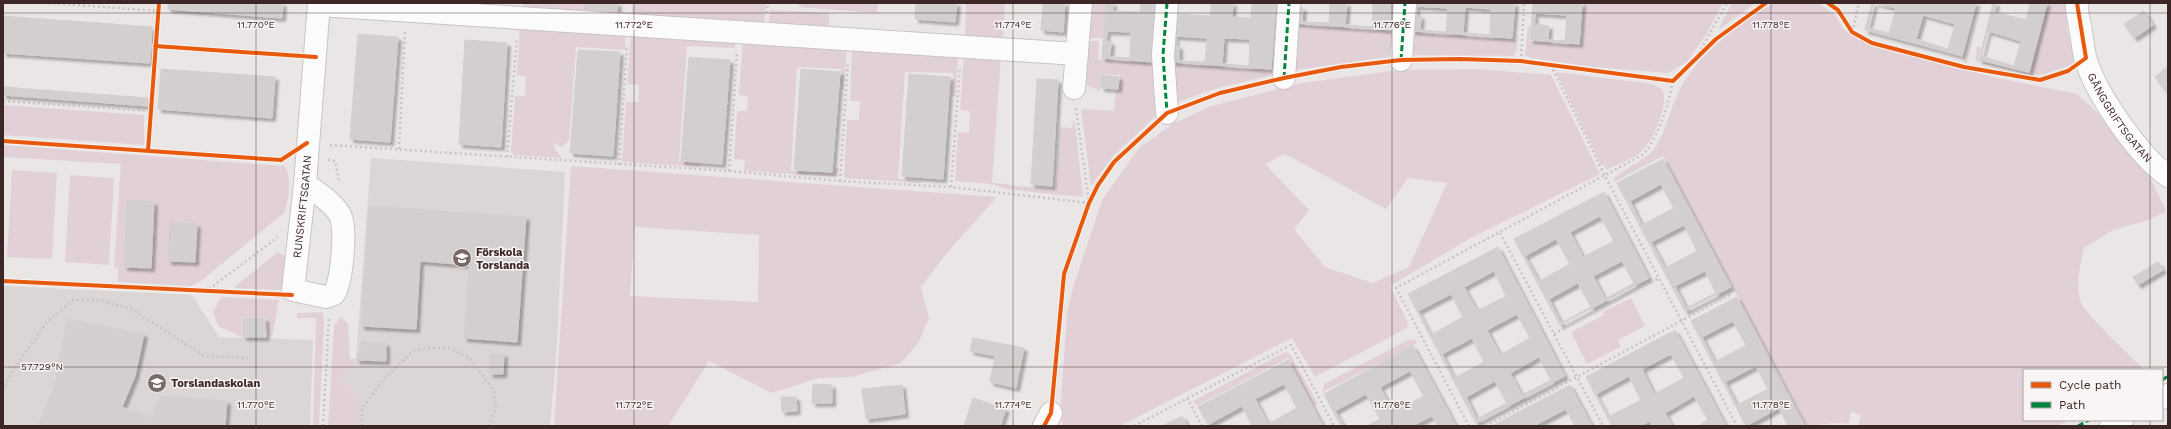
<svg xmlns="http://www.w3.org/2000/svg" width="2171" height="429" viewBox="0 0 2171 429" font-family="'Work Sans',sans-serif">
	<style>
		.built { fill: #dbd5d5 }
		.green { fill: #e1d1d7; fill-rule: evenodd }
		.building { fill: #d3cfcf; stroke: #d3cfcf; fill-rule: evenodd; filter: url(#shadow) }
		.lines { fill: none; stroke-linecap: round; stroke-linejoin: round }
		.minor-casing { stroke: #c8c4c4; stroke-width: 24 }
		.path { stroke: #cac3c3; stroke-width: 2.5; stroke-dasharray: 2 3; stroke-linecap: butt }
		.minor { stroke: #fcfbfb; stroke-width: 22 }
		.quiet { stroke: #00873e; stroke-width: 3; stroke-dasharray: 6 3; stroke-linecap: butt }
		.cycleway-casing { stroke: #f9f5f5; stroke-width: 6 }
		.cycleway { stroke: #e8590c; stroke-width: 4 }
		.ticks { fill: none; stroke: #3c2726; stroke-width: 1; stroke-opacity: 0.45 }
		.labels { text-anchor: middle; stroke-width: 3; stroke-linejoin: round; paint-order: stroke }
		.street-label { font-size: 11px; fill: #3c2726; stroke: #f9f5f5 }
		.poi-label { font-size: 11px; font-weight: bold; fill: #3c2726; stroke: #f9f5f5; text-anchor: start }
		.ticks-label { font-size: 10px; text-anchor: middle; fill: #3c2726; stroke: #f9f5f5; stroke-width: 3; stroke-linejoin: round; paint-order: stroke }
	</style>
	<defs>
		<filter id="shadow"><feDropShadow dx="3.5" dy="3.5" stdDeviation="1" flood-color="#0004"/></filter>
	</defs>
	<rect width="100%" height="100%" fill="#eae6e6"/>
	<path class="built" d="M371 158 565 172 557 344 550 426H335L339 359H356Z
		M3 286 192 295 219 337 313 340 310 426H3Z"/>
	<path class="green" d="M522 3H583V13L526 9Z
		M633 3H766L764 26 634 16 632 11Z
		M799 3H878L877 13 799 7Z
		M966 3H1005L1003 43 965 37Z
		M1091 3H1106L1103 38H1089Z
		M1584 3H1723L1706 35 1687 62 1668 73 1593 67 1531 58 1525 55 1528 26H1530L1529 41 1581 45Z
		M1732 3H1755L1721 28H1719Z
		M1774 3H1818L1835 15 1844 30 1867 44 1993 77 2077 94 2099 114 2145 167 2166 211 2149 220 2113 230 2084 248C2080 264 2076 283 2080 300 2083 313 2133 358 2145 370H2024V420H2069L2057 426H1858L1861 415 1851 412 1849 424C1831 421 1822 426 1805 426L1806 425 1663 156 1614 182 1613 180C1617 172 1645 161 1654 149 1666 132 1669 112 1678 93 1694 57 1741 22 1774 3Z
		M2048 3H2068L2067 30 2076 63 2044 74 2031 75 1975 61 1977 46 1981 47 1978 60 2030 74Z
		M770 10 829 13V27L768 28Z
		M1290 24 1399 32 1394 56 1294 70Z
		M520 26 625 30V50L576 47 569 141 561 147 554 143V148L562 158 514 155 511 152 515 96H525L526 76H517Z
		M1407 31 1517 40 1516 52 1513 56 1411 55Z
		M631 33 735 37V48L687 46 679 161 700 164V167L622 162 626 102H638L639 85 627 84Z
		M743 38 847 45 844 90 841 89V69L797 67 791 171 834 174 835 168H839L838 177 744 171 745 160 734 159 737 111H747L748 96 739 95Z
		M1088 41H1099L1098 59 1158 63 1160 112 1114 155 1091 186 1081 109 1114 111 1116 91H1119L1120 75 1102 74 1100 91 1085 84Z
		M852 49 958 54 956 96H952L953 73 905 72 898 179 921 181V183L844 178 847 120H859L860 101H850Z
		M964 54 1001 55 992 183 1008 184 1011 186 1056 188 1060 127 1072 128 1073 122 1075 123 1083 197 1040 193 1008 189 991 184 955 181 958 132 969 133 970 111 960 110Z
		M1168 62 1276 71V74L1214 89 1175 103Z
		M1475 69 1551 75 1600 174 1469 239 1390 286 1408 323 1407 328 1315 377 1292 338 1120 426H1063L1060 416 1067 313 1073 287 1102 200 1139 148 1173 124 1211 106 1302 83 1398 70ZM1285 154 1386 209 1408 178 1447 183 1409 267 1373 283 1325 267 1294 229 1309 210 1265 164Z
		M1556 72 1652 84 1662 89C1670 103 1653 141 1642 151 1633 159 1618 164 1606 170L1604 165H1601Z
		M3 105 144 115V145L3 135Z
		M3 145 284 166C293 175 288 200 285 212L201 281 191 286 118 282V268L114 267 121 164 3 157Z
		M571 166 997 197 946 254 921 287 929 318 919 342 901 363 852 377 819 378 772 393 709 361 668 426H554ZM635 227 759 235 758 302 630 296Z
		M12 170 57 173 52 259 7 257Z
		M70 175 114 178 109 265 65 262Z
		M278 252 285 256 282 290 233 288Z
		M223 297 279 300 273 334 268 338 267 317H242V337L218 326 213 312 220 299Z
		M1631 298 1645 326 1618 340 1621 347 1587 364 1571 332 1604 315 1603 312Z
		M323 312 324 322 319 426H313L316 318H297V313Z
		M341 317 348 324 350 359 355 362 339 376 361 400 357 408V423L349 426H328L334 326Z
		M1410 339 1417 341 1415 345 1323 392 1324 384Z
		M1285 352 1290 354 1318 404 1314 406 1288 358 1197 406 1193 401Z"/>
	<path class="building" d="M168 3H283L282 18 168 9Z
		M584 3H618L617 12 584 10Z
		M916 3H957L955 22 915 19Z
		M1043 3H1065L1063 32 1041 30Z
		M1106 3H1113V11L1140 12 1141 3H1157L1153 62 1102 58ZM1107 31 1131 32 1130 58 1110 57 1111 42 1106 41Z
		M1211 3H1233L1232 17 1251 18 1252 3H1276L1271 69 1171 62 1176 14 1210 16ZM1175 36 1207 38 1205 62 1179 61V46H1175ZM1224 38 1250 39 1249 66 1222 64Z
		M1330 3H1347L1345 25 1372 27 1373 3H1396L1394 30 1294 23 1298 7 1303 8 1302 22 1329 23Z
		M1414 3H1515L1512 38 1412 31ZM1416 6 1448 8 1446 32 1420 30 1421 16H1416ZM1465 7 1491 9 1490 35 1463 33Z
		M1533 3H1582L1579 44 1530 40ZM1535 13 1567 15 1565 41 1548 40 1549 26 1534 24Z
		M1872 3H1874L1868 28 1889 33 1896 8 1875 3H1976L1962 56 1865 30ZM1923 15 1955 24 1948 49 1916 39Z
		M1993 3H1996L1994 12 2026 20 2030 3H2047L2029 72 1979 60ZM1988 31 2021 41 2014 66 1981 56Z
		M2144 11 2153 25 2134 38 2124 24Z
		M3 16 152 27 150 63 3 53Z
		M358 34 398 37 390 142 350 139Z
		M465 40 507 43 501 147 459 144Z
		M578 50 620 52 613 156 570 153Z
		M689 57 730 60 722 164 681 161Z
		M2168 66V94L2155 77Z
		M161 69 275 77 272 118 158 109Z
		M801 69 840 72 832 172 794 170Z
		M909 74 950 77 943 179 902 176Z
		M1102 75 1119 77 1118 89 1101 88Z
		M1037 79 1058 80 1052 186 1031 184Z
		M3 87 148 98V106L3 95Z
		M1663 159 1731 287 1685 311 1617 183ZM1661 184 1674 208 1642 225 1630 201ZM1684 225 1697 251 1665 268 1651 242ZM1705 271 1716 293 1686 308 1675 286Z
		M1604 192 1649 278 1560 325 1514 239ZM1600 216 1614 241 1583 257 1570 232ZM1556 239 1570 264 1539 281 1525 256ZM1622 261 1634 283 1605 299 1593 276ZM1578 283 1591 307 1561 323 1549 299Z
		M127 201 154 202 151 268 124 267Z
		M369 206 526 217 517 342 464 338 469 265 420 261 416 329 361 326Z
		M170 222 197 224 195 262 168 261Z
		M1498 247 1565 376 1476 423 1408 294ZM1494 271 1506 296 1477 311 1464 287ZM1451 294 1463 317 1431 335 1418 311ZM1517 314 1530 338 1500 355 1487 330ZM1472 338 1484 362 1454 378 1442 354ZM1539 357 1551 380 1522 395 1510 373ZM1495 381 1507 403 1477 419 1466 397Z
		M2158 262 2163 270 2138 285 2133 277Z
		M1737 297 1804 425 1801 426H1788L1779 408 1746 426 1691 321ZM1733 321 1746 345 1715 362 1702 337ZM1756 366 1768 389 1737 405 1725 382Z
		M243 318H265L266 337H243Z
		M67 319 144 334 135 376 122 407 151 418 161 396 227 401 225 426H38L55 385Z
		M1675 330 1726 426H1698L1708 420 1694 396 1665 413 1672 426H1652L1650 421 1640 426H1612L1586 377ZM1671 354 1684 378 1654 394 1642 369ZM1629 376 1641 400 1608 417 1596 394Z
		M973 338 1024 348 1016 388 990 382 995 356 970 351Z
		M362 342 386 343V361L356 360Z
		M1413 346 1456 426H1438L1432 416 1412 426H1367L1380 419 1366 394 1335 411 1344 426H1341L1324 394ZM1410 371 1424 396 1393 412 1380 387Z
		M490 354H504L503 374H490Z
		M1288 360 1323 426H1252L1242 406 1209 424V426L1198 407ZM1284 384 1297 408 1268 424 1255 399Z
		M813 384 832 385V403H812Z
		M902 385 905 414 866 419 862 389Z
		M1570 385 1592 426H1575L1566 409 1537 424 1538 426H1492Z
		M781 397H796L797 411 782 412Z
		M973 398 1006 409 1000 426H964Z
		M1182 416 1188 426H1162Z"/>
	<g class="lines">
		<g class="minor-casing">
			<g id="minor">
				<path d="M1167 3 1163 55 1167 113"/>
				<path id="s1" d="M2077 3C2076 11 2079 19 2080 27 2082 37 2083 47 2085 57 2095 93 2138 155 2168 176"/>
				<path d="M319 5 1077 54"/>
				<path d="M1401 60 1405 3"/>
				<path d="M1284 78 1289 3"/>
				<path d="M1074 88 1081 3"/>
				<path id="s2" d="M305 184C317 193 332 201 340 215 347 227 342 282 334 294L326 297 293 290 305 184 319 3"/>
				<path d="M2162 398 2168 395"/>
				<path d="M1044 426 1051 413"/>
				<path d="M2111 426 2122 420"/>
			</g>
		</g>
		<path class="path" d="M48 3 159 11
			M767 13 768 3
			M1852 32 1859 3
			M1696 58 1727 3
			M1521 61 1524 3
			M1551 65 1605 176 1737 426
			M1964 67 1981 3
			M3 101 151 111
			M330 145 729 171 840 181 951 187 1089 203 1076 108
			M399 149 405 31
			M507 157 517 38
			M328 160 335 161 339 180
			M619 165 627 45
			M729 171 737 54
			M840 181 848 61
			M951 187 960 67
			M1500 233 1603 426
			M205 292 278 237
			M1554 334 1659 278
			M3 391 11 373 46 323 73 300H100L133 310 204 356 248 358
			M1187 398 1202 426
			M323 426 329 317
			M362 426V408L383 380 413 351 428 348H449L470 358 494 391 496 409 488 426
			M1134 426 1291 345 1334 426
			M1469 426 1396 288 1644 154C1661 131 1667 108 1673 81
			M1486 426 1731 294"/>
		<use href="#minor" class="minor"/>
		<path class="quiet" d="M1167 3 1163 55 1167 113
			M1401 60 1405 3
			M1284 78 1289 3
			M2162 380 2168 376
			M2078 426 2089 420"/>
		<g class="cycleway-casing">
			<path id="cycleway" d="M1828 3 1838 10 1852 32 1872 43 1964 67 2040 80 2068 71 2086 58 2077 3
				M155 46 316 57
				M3 141 281 160 307 143
				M148 151 159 3
				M3 281 292 295
				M1044 426 1051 413 1064 274 1089 203 1098 185 1114 162 1167 113 1220 93 1284 78 1341 67 1401 60 1459 59 1521 61 1673 81 1716 39 1766 3"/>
		</g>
		<use href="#cycleway" class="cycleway"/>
	</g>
	<path class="ticks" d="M256 3V426M634 3V426M1013 3V426M1392 3V426M1771 3V426M2150 3V370M3 13H2168M3 367H2168M2150 420V426"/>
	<defs>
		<g id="school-disc" transform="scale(1)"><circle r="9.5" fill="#796a69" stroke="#f9f5f5"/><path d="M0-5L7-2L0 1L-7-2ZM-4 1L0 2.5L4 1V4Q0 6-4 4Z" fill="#fff"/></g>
	</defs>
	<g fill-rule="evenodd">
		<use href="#school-disc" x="462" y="258"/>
		<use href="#school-disc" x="157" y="383"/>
	</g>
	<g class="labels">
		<g class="street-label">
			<text dy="4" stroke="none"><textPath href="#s1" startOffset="125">GÅNGGRIFTSGATAN</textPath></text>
			<text dy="4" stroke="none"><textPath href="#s2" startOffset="254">RUNSKRIFTSGATAN</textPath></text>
		</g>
		<g class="poi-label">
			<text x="476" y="256">Förskola<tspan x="476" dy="13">Torslanda</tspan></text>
			<text x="171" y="387">Torslandaskolan</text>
		</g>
	</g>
	<g class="ticks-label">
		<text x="256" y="28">11.770°E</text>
		<text x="634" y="28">11.772°E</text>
		<text x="1013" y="28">11.774°E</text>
		<text x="1392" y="28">11.776°E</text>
		<text x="1771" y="28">11.778°E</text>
		<text x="42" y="370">57.729°N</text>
		<text x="256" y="408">11.770°E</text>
		<text x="634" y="408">11.772°E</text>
		<text x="1013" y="408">11.774°E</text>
		<text x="1392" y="408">11.776°E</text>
		<text x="1771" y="408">11.778°E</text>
	</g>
	<rect width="2171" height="429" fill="none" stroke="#3c2726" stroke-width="8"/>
	<rect x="2023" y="369" width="140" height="52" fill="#f9f5f5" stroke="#ada3a2"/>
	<rect x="2031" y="382" width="20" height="6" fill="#e8590c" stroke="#ada3a2"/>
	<text x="2059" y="389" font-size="12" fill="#3c2726">Cycle path</text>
	<rect x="2031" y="402" width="20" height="6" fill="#00873e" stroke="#ada3a2"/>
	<text x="2059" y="409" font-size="12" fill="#3c2726">Path</text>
</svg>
